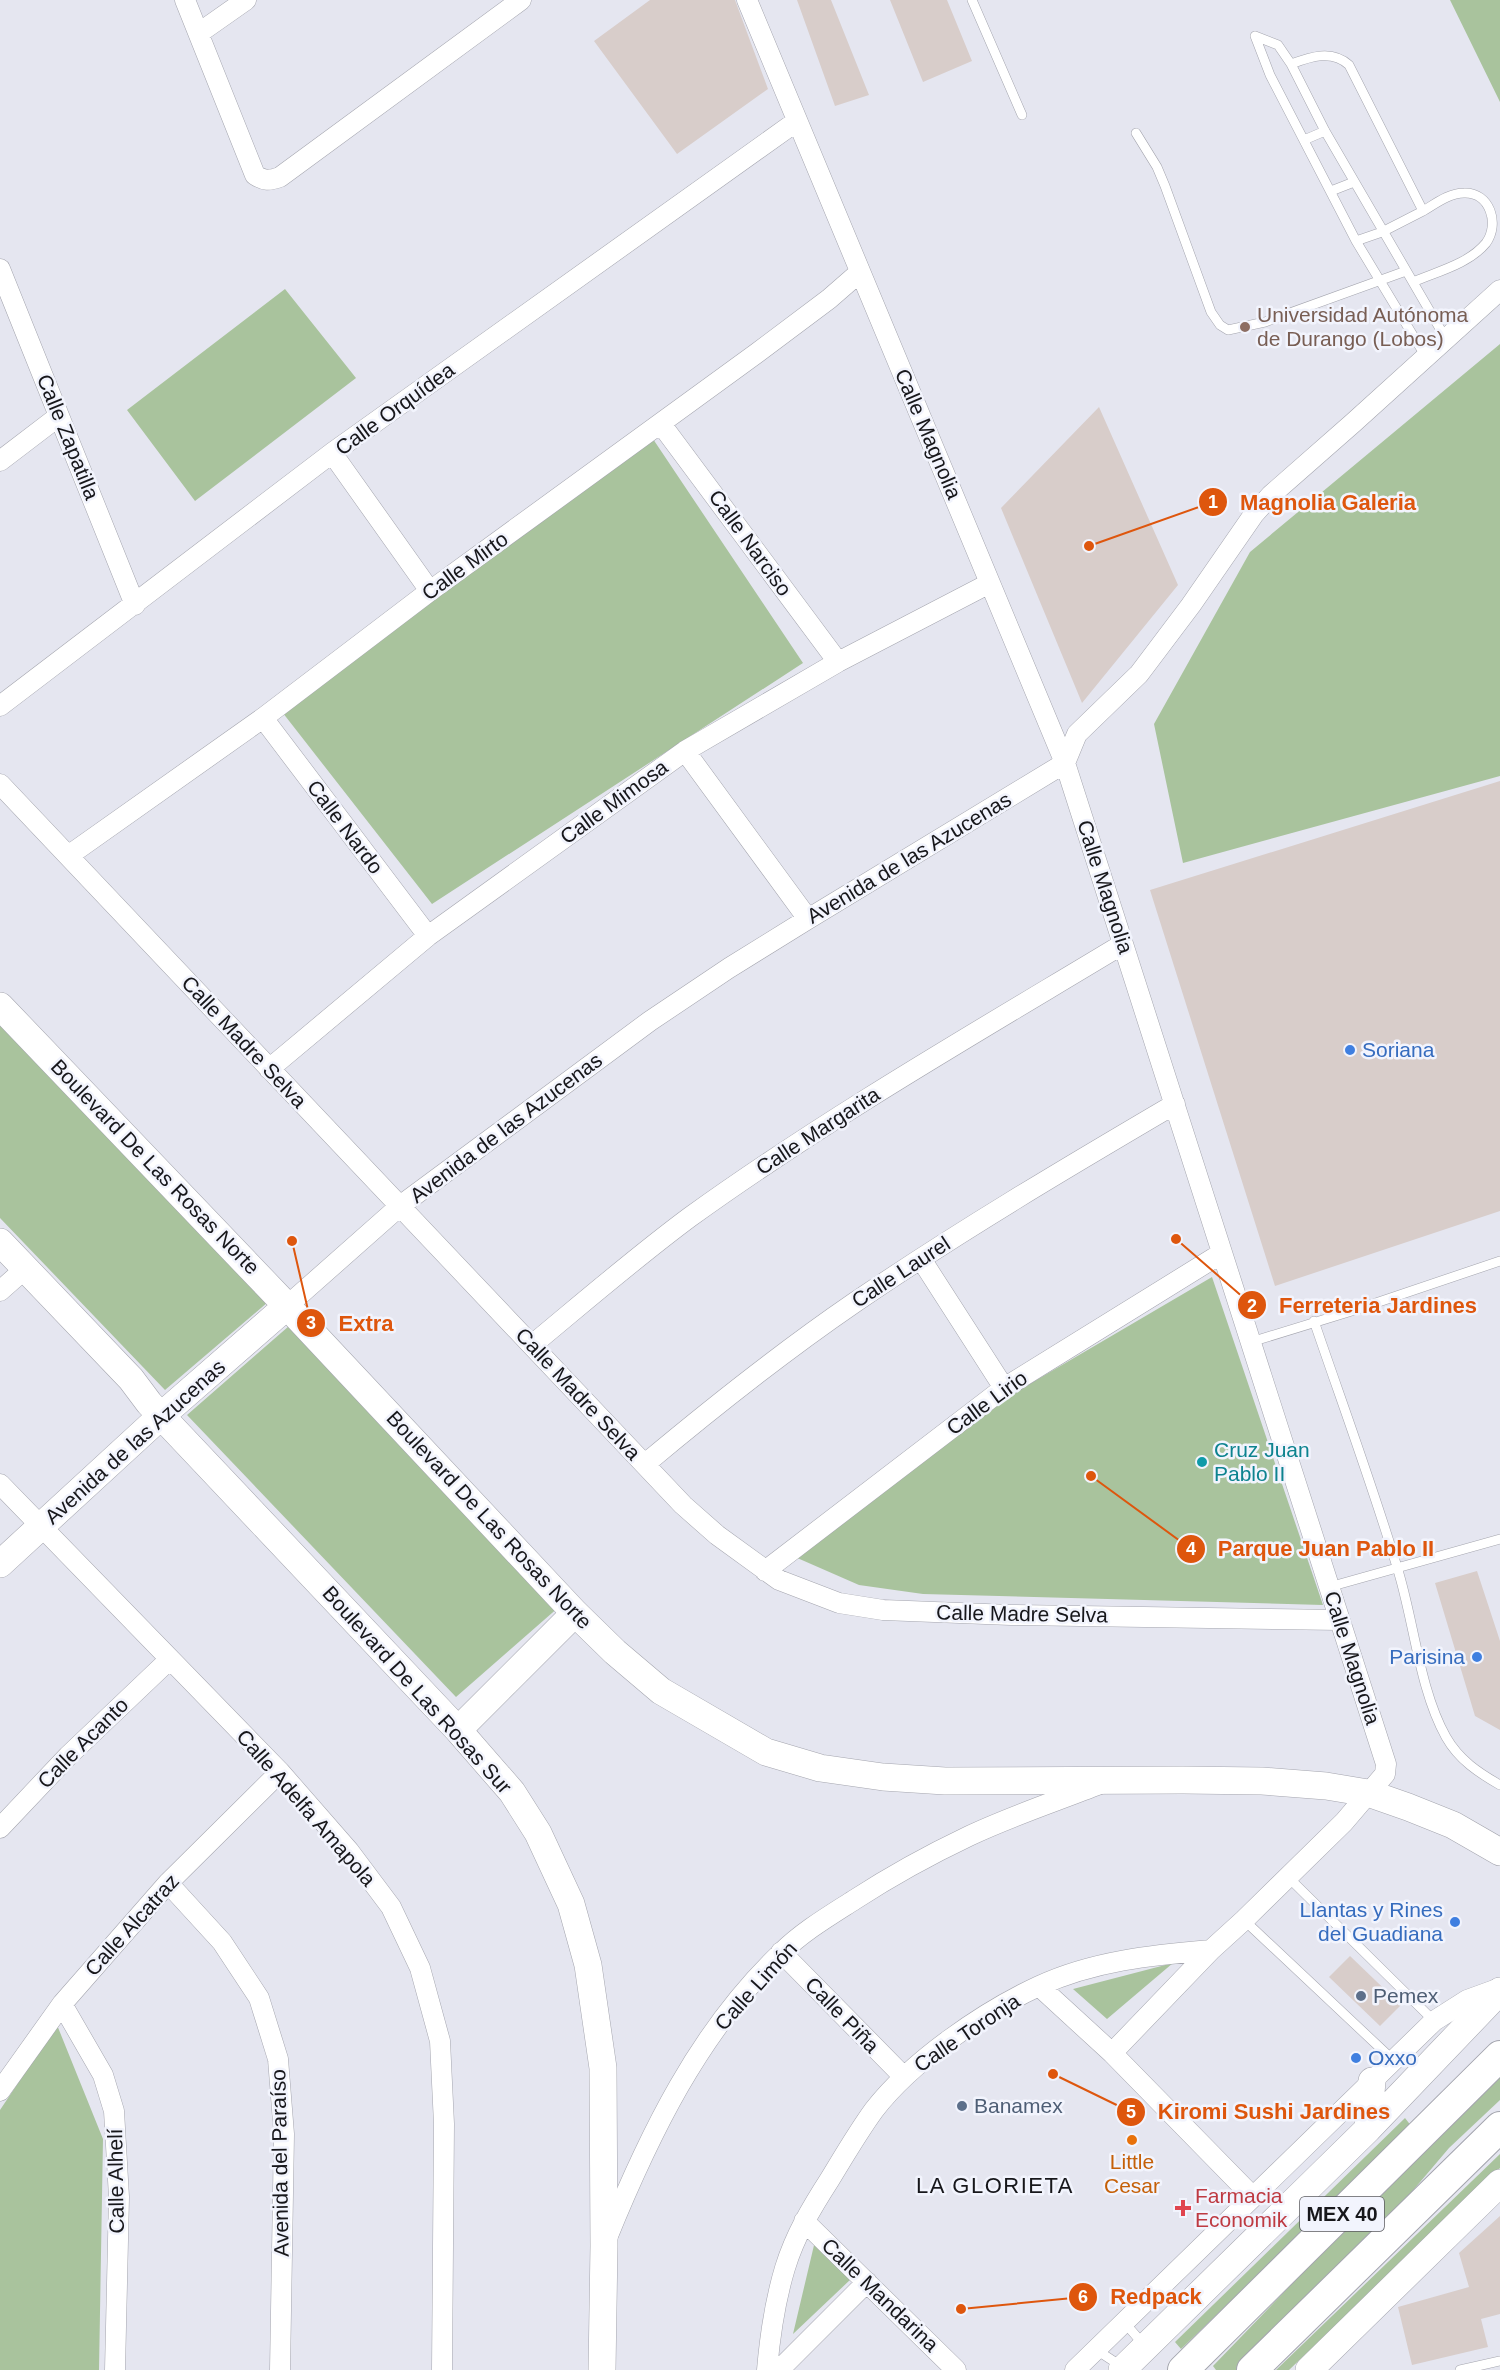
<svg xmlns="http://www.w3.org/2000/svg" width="1500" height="2370" viewBox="0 0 1500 2370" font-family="Helvetica,sans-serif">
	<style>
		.green { fill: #a9c39d }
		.building { fill: #d8cdca }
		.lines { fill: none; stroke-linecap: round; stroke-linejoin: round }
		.lane-casing { stroke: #a4a5ae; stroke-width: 10 }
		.street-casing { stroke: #a4a5ae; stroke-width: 21 }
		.secondary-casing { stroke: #a4a5ae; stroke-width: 28 }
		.primary-casing { stroke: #a4a5ae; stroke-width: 32 }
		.lane { stroke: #fff; stroke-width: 9 }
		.street { stroke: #fff; stroke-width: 20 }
		.secondary { stroke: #fff; stroke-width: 27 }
		.primary { stroke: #fff; stroke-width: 30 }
		.education-dot { fill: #8d6e63; stroke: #f2f4fd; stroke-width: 2 }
		.shop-dot { fill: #3f7fe0; stroke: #f2f4fd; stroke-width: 2 }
		.culture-dot { fill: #0f9aa8; stroke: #f2f4fd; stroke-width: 2 }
		.service-dot { fill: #5c6f8a; stroke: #f2f4fd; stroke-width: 2 }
		.food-dot { fill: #e8710a; stroke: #f2f4fd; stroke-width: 2 }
		.health-dot { fill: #e0444e; stroke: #f2f4fd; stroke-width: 2 }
		.labels { text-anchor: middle; stroke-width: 5; stroke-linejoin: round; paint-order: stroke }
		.shield { fill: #f2f4fd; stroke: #59595f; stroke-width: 1.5 }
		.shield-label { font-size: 20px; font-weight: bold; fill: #17171b }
		.education-label { font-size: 21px; fill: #785e54; stroke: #f2f4fd; text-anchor: start }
		.street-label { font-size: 21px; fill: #17171b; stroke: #f2f4fd }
		.shop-label { font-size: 21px; fill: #366cbe; stroke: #f2f4fd; text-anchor: start }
		.culture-label { font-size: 21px; fill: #0d838f; stroke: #f2f4fd; text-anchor: start }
		.service-label { font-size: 21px; fill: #4e5e75; stroke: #f2f4fd; text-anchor: start }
		.food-label { font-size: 21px; fill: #c56008; stroke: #f2f4fd }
		.health-label { font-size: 21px; fill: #be3a42; stroke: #f2f4fd; text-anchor: start }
		.neighbourhood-label { font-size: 22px; letter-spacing: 1.5px; fill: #17171b; stroke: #f2f4fd }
		.leader { fill: none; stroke: #de560d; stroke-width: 2 }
		.callout-dot { fill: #de560d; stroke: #f2f4fd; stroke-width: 2 }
		.mark-label { font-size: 18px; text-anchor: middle; font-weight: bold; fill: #fff }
		.callout-label { font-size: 22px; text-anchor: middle; font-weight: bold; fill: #de560d; stroke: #f2f4fd; stroke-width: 5; stroke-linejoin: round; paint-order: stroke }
	</style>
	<rect width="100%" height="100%" fill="#e5e6f0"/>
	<path class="green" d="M1450 0H1500V102Z
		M285 289 356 378 195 501 127 410Z
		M1500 344V776L1183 863 1154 724 1250 552Z
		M651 436 803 663 432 904 279 708Z
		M0 1022 268 1302 165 1390 0 1218Z
		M1212 1277 1323 1605 923 1594 859 1585 795 1557 1011 1395Z
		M289 1326 560 1606 456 1697 187 1415Z
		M1173 1963 1107 2019 1073 1989Z
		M57 2025 103 2139 99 2370H0V2110Z
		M1500 2068V2100L1449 2148 1387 2221 1239 2370H1216L1213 2366Z
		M1405 2118 1412 2127 1181 2349 1175 2342Z
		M1500 2154V2168L1289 2370H1276Z
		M815 2241 851 2279 793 2334Z"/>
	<path class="building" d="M650 0H735L768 89 677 154 594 41Z
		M797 0H831L869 95 835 106Z
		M890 0H947L972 61 923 82Z
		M1099 407 1178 585 1082 703 1001 508Z
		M1500 781V1211L1275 1286 1150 890Z
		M1477 1571 1500 1641V1730L1475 1716 1435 1583Z
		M1350 1956 1401 2005 1380 2026 1329 1977Z
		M1500 2216V2314L1481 2319 1488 2347 1412 2365 1398 2307 1469 2287 1459 2253Z"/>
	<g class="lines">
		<g class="lane-casing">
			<path id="lane" d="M972 0 1022 115
				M1255 36 1270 75 1356 241 1426 357
				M1255 36 1278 45 1291 64 1325 131 1446 339
				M1291 64C1310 57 1332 49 1349 65L1423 211 1382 232 1356 241
				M1136 133 1157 167 1165 186 1211 312 1220 325 1228 330 1265 322 1406 271
				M1304 140 1325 131
				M1331 191 1354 182
				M1413 282C1436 272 1469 264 1486 243 1500 224 1490 192 1464 193 1449 193 1435 204 1423 211
				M1314 1321C1342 1403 1372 1484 1397 1567 1414 1620 1419 1689 1446 1737 1459 1760 1479 1773 1500 1785
				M1251 1342 1355 1310 1500 1261
				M1329 1587 1500 1539
				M1288 1877 1434 2021
				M1244 1920 1393 2060
				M1124 2322 1144 2345
				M1095 2349 1121 2366
				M1460 2370 1500 2361"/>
		</g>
		<g class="street-casing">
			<path id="street" d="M185 0 255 175C264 181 269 181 280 177L521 0
				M747 0 1065 763 1386 1764 1385 1774 1344 1822 1244 1920 1211 1950 1112 2053
				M199 33 246 0
				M0 269 135 605
				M661 424 838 662
				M332 453 430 591
				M0 461 59 416
				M0 706 332 453 797 121
				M263 718 428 936
				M685 751 808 919
				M1065 763 1077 734 1139 674 1191 605 1254 514 1271 495 1353 423 1500 290
				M0 784 683 1505 717 1535 779 1580 839 1603 883 1610 1011 1615 1340 1620
				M68 856 263 718 430 591 757 353 829 299 860 272
				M269 1069 428 936 685 751 838 662 990 583
				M921 1259 1004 1388
				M0 1291 26 1268
				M287 1306 400 1206 650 1021 729 968 808 919 1065 763
				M532 1345C584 1302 636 1257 690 1217 829 1117 977 1032 1123 944
				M645 1464C712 1408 781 1353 854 1303 958 1232 1066 1168 1175 1104
				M0 1484 280 1772 349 1851 391 1907 420 1968 440 2041 444 2124 442 2370
				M765 1571 1004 1388 1222 1253
				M0 1828 68 1756 169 1660
				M168 1883 222 1942 259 1998 278 2059 284 2134 280 2370
				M781 1952 904 2077
				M1039 1986 1112 2053 1253 2197
				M62 2004 103 2075 114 2111 119 2197 115 2370
				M0 2091 62 2004 168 1883 280 1772
				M804 2221 956 2370
				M607 2238C649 2135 699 2031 781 1953 802 1932 829 1916 854 1900 891 1876 929 1855 969 1836 1011 1816 1057 1801 1100 1784
				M767 2370C770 2335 775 2301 785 2268 795 2235 812 2207 830 2179 844 2156 858 2132 874 2110 912 2061 983 2012 1039 1986 1093 1961 1152 1955 1211 1950
				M779 2370 867 2282
				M1075 2370 1434 2021 1467 2000 1500 1988"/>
		</g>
		<g class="secondary-casing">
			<path id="secondary" d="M0 1006 287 1306 575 1613 615 1652 661 1691 766 1752 820 1768 883 1777 945 1781 1183 1780 1262 1781 1326 1786 1368 1793 1408 1807 1453 1825 1500 1852
				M0 1242 131 1379 149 1403 458 1730 512 1792 538 1833 571 1904 588 1965 603 2068 604 2246 602 2370
				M0 1564 161 1416 287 1306
				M458 1730 575 1613
				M1368 2129 1372 2081
				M1122 2370 1368 2129 1500 1991
				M1309 2370 1500 2183"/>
		</g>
		<g class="primary-casing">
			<path id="primary" d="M1183 2370 1500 2056
				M1252 2370 1500 2127"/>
		</g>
		<use href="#lane" class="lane"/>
		<use href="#street" class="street"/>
		<use href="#secondary" class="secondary"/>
		<use href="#primary" class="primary"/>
	</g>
	<circle class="education-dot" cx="1245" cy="327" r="6"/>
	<g class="shop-dot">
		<circle cx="1350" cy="1050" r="6"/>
		<circle cx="1477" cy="1657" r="6"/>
		<circle cx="1455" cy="1922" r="6"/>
		<circle cx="1356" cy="2058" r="6"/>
	</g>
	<circle class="culture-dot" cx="1202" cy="1462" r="6"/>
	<g class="service-dot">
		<circle cx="1361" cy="1996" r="6"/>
		<circle cx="962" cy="2106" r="6"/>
	</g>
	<circle class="food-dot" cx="1132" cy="2140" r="6"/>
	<path class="health-dot" d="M1180 2199h6v6h6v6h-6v6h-6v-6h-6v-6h6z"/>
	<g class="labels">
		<rect class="shield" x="1300" y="2197" width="84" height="34" rx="4.5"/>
		<g class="shield-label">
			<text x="1342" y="2221">MEX 40</text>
		</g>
		<g class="education-label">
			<text x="1257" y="322">Universidad Autónoma<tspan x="1257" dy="24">de Durango (Lobos)</tspan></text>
		</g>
		<g class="street-label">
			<text transform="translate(395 409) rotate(-36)" y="7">Calle Orquídea</text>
			<text transform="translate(928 434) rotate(67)" y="7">Calle Magnolia</text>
			<text transform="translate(68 437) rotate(68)" y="7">Calle Zapatilla</text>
			<text transform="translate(750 543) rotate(54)" y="7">Calle Narciso</text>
			<text transform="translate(465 566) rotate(-36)" y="7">Calle Mirto</text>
			<text transform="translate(614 802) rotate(-36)" y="7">Calle Mimosa</text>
			<text transform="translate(345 827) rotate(53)" y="7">Calle Nardo</text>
			<text transform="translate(909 858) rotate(-31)" y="7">Avenida de las Azucenas</text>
			<text transform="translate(1105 887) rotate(72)" y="7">Calle Magnolia</text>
			<text transform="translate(244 1042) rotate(47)" y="7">Calle Madre Selva</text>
			<text transform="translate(506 1128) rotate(-37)" y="7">Avenida de las Azucenas</text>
			<text transform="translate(818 1131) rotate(-33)" y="7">Calle Margarita</text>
			<text transform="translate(155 1167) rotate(46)" y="7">Boulevard De Las Rosas Norte</text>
			<text transform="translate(901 1272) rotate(-33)" y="7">Calle Laurel</text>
			<text transform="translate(578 1394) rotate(47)" y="7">Calle Madre Selva</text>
			<text transform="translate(987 1403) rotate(-36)" y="7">Calle Lirio</text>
			<text transform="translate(135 1442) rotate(-42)" y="7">Avenida de las Azucenas</text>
			<text transform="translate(489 1520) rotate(47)" y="7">Boulevard De Las Rosas Norte</text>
			<text transform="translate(1022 1614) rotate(1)" y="7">Calle Madre Selva</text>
			<text transform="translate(1352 1658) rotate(72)" y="7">Calle Magnolia</text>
			<text transform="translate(417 1690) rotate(48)" y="7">Boulevard De Las Rosas Sur</text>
			<text transform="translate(83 1743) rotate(-45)" y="7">Calle Acanto</text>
			<text transform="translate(306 1808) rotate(49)" y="7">Calle Adelfa Amapola</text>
			<text transform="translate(132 1925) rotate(-48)" y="7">Calle Alcatraz</text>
			<text transform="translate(756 1986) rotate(-48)" y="7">Calle Limón</text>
			<text transform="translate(842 2015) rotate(46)" y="7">Calle Piña</text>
			<text transform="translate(967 2033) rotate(-34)" y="7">Calle Toronja</text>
			<text transform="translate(280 2163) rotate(-91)" y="7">Avenida del Paraíso</text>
			<text transform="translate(116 2181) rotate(-91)" y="7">Calle Alhelí</text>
			<text transform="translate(880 2295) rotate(44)" y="7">Calle Mandarina</text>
		</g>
		<g class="shop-label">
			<text x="1362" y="1057">Soriana</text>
			<text x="1465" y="1664" text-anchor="end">Parisina</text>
			<text x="1443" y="1917" text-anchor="end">Llantas y Rines<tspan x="1443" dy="24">del Guadiana</tspan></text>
			<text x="1368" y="2065">Oxxo</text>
		</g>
		<g class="culture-label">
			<text x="1214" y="1457">Cruz Juan<tspan x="1214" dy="24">Pablo II</tspan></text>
		</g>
		<g class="service-label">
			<text x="1373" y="2003">Pemex</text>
			<text x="974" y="2113">Banamex</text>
		</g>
		<g class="food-label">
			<text x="1132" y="2169">Little<tspan x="1132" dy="24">Cesar</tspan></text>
		</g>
		<g class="health-label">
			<text x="1195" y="2203">Farmacia<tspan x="1195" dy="24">Economik</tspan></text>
		</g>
		<g class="neighbourhood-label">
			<text x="995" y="2193">LA GLORIETA</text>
		</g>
	</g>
	<path class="leader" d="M1089 546L1213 502M1176 1239L1252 1305M292 1241L311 1323M1091 1476L1191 1549M1053 2074L1131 2112M961 2309L1083 2297"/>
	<g class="callout-dot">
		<circle cx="1089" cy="546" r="6"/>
		<circle cx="1176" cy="1239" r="6"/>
		<circle cx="292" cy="1241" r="6"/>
		<circle cx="1091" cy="1476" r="6"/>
		<circle cx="1053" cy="2074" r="6"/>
		<circle cx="961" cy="2309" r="6"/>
		<circle cx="1213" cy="502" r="15"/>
		<circle cx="1252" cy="1305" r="15"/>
		<circle cx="311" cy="1323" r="15"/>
		<circle cx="1191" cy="1549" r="15"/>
		<circle cx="1131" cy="2112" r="15"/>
		<circle cx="1083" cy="2297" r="15"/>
	</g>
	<g class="mark-label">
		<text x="1213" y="508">1</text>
		<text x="1252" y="1312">2</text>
		<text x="311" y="1329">3</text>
		<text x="1191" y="1555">4</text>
		<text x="1131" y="2118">5</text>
		<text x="1083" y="2303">6</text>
	</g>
	<g class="callout-label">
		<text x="1328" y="510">Magnolia Galeria</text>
		<text x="1378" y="1313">Ferreteria Jardines</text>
		<text x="366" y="1331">Extra</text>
		<text x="1326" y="1556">Parque Juan Pablo II</text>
		<text x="1274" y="2119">Kiromi Sushi Jardines</text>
		<text x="1156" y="2304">Redpack</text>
	</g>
</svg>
